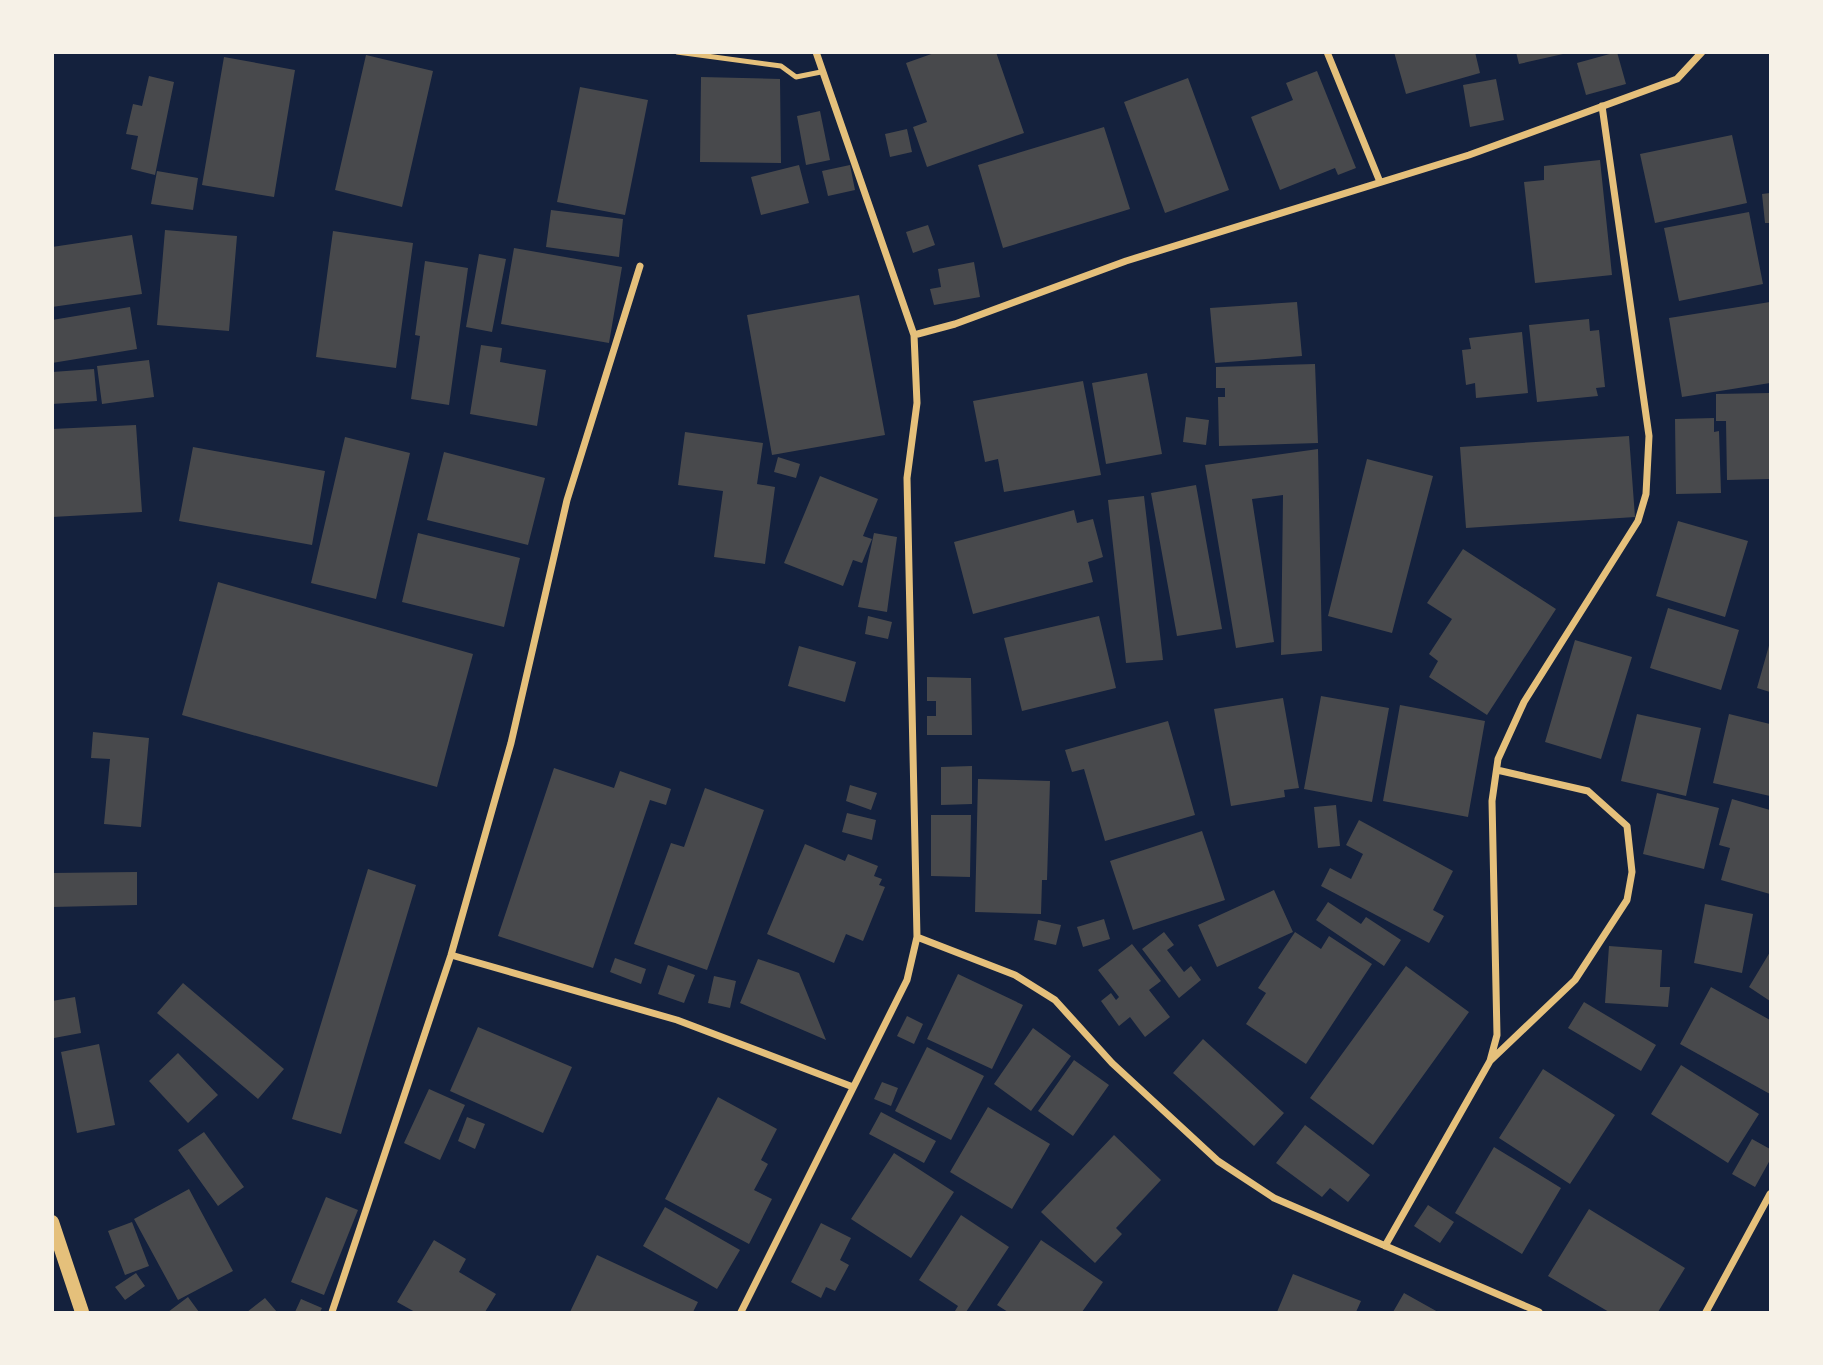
<svg xmlns="http://www.w3.org/2000/svg" width="1823" height="1365" viewBox="0 0 1823 1365" font-family="Arial,sans-serif">
	<style>
		.building { fill: #48494c }
		.lines { fill: none; stroke-linecap: round; stroke-linejoin: round }
		.service { stroke: #e5c07b; stroke-width: 5 }
		.minor { stroke: #e5c07b; stroke-width: 7 }
		.secondary { stroke: #e5c07b; stroke-width: 14 }
	</style>
	<rect width="100%" height="100%" fill="#14213d"/>
	<path class="building" d="M937 52H996L1024 133 927 167 913 127 927 122 906 63Z
		M1394 52H1475L1480 73 1406 94Z
		M1516 52H1563V54L1519 64Z
		M1617 52 1626 84 1586 95 1577 63Z
		M366 55 433 71 402 207 335 190Z
		M224 57 295 70 274 197 202 185Z
		M1317 71 1356 168 1338 175 1335 168 1280 190 1251 117 1293 100 1286 83Z
		M149 76 174 82 155 175 131 169 138 136 126 134 133 104 142 106Z
		M701 77 780 79 781 163 700 162Z
		M1188 78 1229 190 1165 213 1124 102Z
		M1496 79 1504 120 1470 127 1463 85Z
		M580 87 648 100 625 215 557 202Z
		M820 111 830 160 806 165 797 116Z
		M1104 127 1130 209 1003 248 978 165Z
		M907 129 912 152 890 157 885 134Z
		M1732 135 1747 203 1655 223 1640 154Z
		M1600 160 1612 275 1535 283 1524 182 1544 180V166Z
		M799 165 809 203 761 215 751 177Z
		M850 165 855 190 828 196 822 171Z
		M157 171 198 178 193 210 151 204Z
		M1770 193V223H1765L1762 194Z
		M551 210 623 219 619 257 546 247Z
		M1749 212 1763 284 1679 301 1664 228Z
		M928 225 935 245 913 253 906 232Z
		M165 230 237 236 229 331 157 325Z
		M333 231 413 243 396 368 316 357Z
		M132 235 142 294 52 307V247Z
		M514 248 622 267 609 343 501 324Z
		M479 254 506 259 492 332 466 327Z
		M425 261 468 268 449 405 411 399 420 336 415 335Z
		M974 262 980 297 934 305 930 289 941 287 938 269Z
		M859 295 885 435 772 455 747 315Z
		M1297 302 1302 356 1215 363 1210 308Z
		M1770 302V383L1682 397 1669 318Z
		M130 307 137 349 52 363V320Z
		M1589 319 1590 331 1599 330 1605 387 1596 388 1598 396 1537 402 1529 325Z
		M1522 332 1528 393 1476 398 1475 383 1466 385 1462 350 1471 349 1469 338Z
		M481 345 502 348 500 362 546 370 537 426 470 414Z
		M149 360 154 397 102 404 97 366Z
		M1315 364 1318 443 1219 446 1218 397H1225V388H1216V367Z
		M94 369 97 401 52 404V372Z
		M1147 373 1162 454 1106 464 1092 383Z
		M1083 381 1101 475 1004 492 998 459 985 462 973 401Z
		M1770 393V479L1727 480 1726 421H1716V394Z
		M1186 417 1209 420 1206 445 1183 442Z
		M1714 418V432L1719 431 1721 493 1676 494 1675 419Z
		M136 425 142 512 52 517V429Z
		M685 432 763 443 757 484 775 487 765 564 714 557 723 491 678 485Z
		M1629 436 1635 517 1466 528 1460 447Z
		M345 437 410 453 376 599 311 583Z
		M193 447 325 471 312 545 179 521Z
		M1318 449 1322 651 1281 655 1283 495 1252 499 1274 642 1236 648 1205 465Z
		M444 452 545 478 528 545 427 520Z
		M778 457 800 464 796 478 774 472Z
		M1367 459 1433 476 1392 633 1328 616Z
		M820 476 878 499 863 536 872 539 862 563 853 560 843 586 784 563Z
		M1196 485 1222 629 1177 636 1151 493Z
		M1144 496 1163 660 1126 663 1108 500Z
		M1074 510 1077 523 1093 519 1103 557 1088 562 1093 582 973 614 954 542Z
		M1678 521 1748 541 1725 617 1656 596Z
		M418 533 520 558 504 627 402 602Z
		M874 533 897 537 887 612 858 607Z
		M1463 549 1556 609 1487 715 1429 677 1438 661 1429 654 1452 619 1427 603Z
		M218 582 473 654 437 787 182 715Z
		M1668 608 1739 630 1721 690 1650 668Z
		M868 616 892 622 888 639 865 634Z
		M1099 616 1116 688 1022 711 1004 638Z
		M1575 640 1632 657 1601 759 1545 742Z
		M1770 642V692L1757 688Z
		M799 646 856 662 845 702 788 686Z
		M927 677 971 678 972 735H927V716H936V701H927Z
		M1321 696 1389 708 1372 802 1304 789Z
		M1283 698 1299 788 1284 790 1285 797 1231 806 1214 709Z
		M1400 705 1485 721 1468 817 1383 801Z
		M1637 714 1701 728 1686 796 1621 781Z
		M1729 714 1770 724V796L1713 783Z
		M1168 721 1195 815 1105 841 1084 769 1072 772 1065 750Z
		M93 732 149 738 141 827 104 824 110 759 91 758Z
		M972 766V804L941 805V767Z
		M554 768 614 788 620 771 671 789 666 805 650 800 593 968 498 936Z
		M978 779 1050 781 1047 880H1042L1041 914 975 912Z
		M850 785 877 793 871 810 846 801Z
		M705 788 764 810 707 970 634 944 671 843 684 847Z
		M1657 793 1719 808 1704 869 1643 854Z
		M1732 799 1770 810V894L1721 880 1730 848 1719 845Z
		M1336 805 1340 846 1318 848 1314 807Z
		M847 813 876 820 872 840 842 832Z
		M931 815H971L970 877 931 876Z
		M1359 820 1453 871 1433 910 1444 916 1429 943 1321 886 1330 868 1351 879 1363 854 1346 845Z
		M1202 831 1225 900 1133 930 1110 861Z
		M805 844 845 861 848 854 878 866 874 876 882 879 879 885 885 887 863 941 846 934 834 963 767 934Z
		M368 869 416 885 341 1134 292 1119Z
		M137 872V905L52 907V873Z
		M1274 890 1293 932 1217 967 1198 925Z
		M1328 902 1361 924 1366 917 1401 940 1384 966 1316 920Z
		M1705 904 1753 914 1742 973 1694 963Z
		M1104 919 1110 939 1083 947 1077 927Z
		M1038 920 1061 925 1056 945 1034 940Z
		M1164 932 1174 945 1167 950 1184 972 1191 966 1201 980 1179 998 1142 949Z
		M1295 932 1321 949 1329 936 1372 964 1306 1064 1246 1024 1266 993 1258 988Z
		M1132 944 1161 981 1149 990 1170 1017 1145 1037 1130 1017 1119 1026 1101 1001 1111 993 1116 1000 1119 997 1098 970Z
		M1609 946 1662 950 1660 987H1670L1668 1007 1605 1003Z
		M1770 952V1001L1749 987Z
		M615 958 646 969 641 984 610 972Z
		M758 959 799 973 826 1040 740 1003Z
		M668 965 695 975 684 1003 658 994Z
		M1406 966 1469 1012 1373 1145 1310 1098Z
		M958 974 1023 1005 992 1069 927 1039Z
		M714 976 736 981 730 1008 708 1003Z
		M183 983 284 1069 258 1099 157 1013Z
		M1711 987 1770 1020V1094L1680 1044Z
		M75 997 81 1033 54 1038 52 1001Z
		M1584 1002 1656 1045 1641 1071 1568 1028Z
		M907 1016 923 1024 914 1044 897 1036Z
		M478 1027 572 1067 543 1133 450 1091Z
		M1033 1028 1071 1056 1031 1111 994 1084Z
		M1203 1039 1284 1113 1254 1146 1173 1073Z
		M99 1044 115 1125 77 1133 61 1052Z
		M927 1047 984 1076 951 1140 895 1111Z
		M178 1053 218 1095 188 1123 149 1081Z
		M1074 1060 1109 1085 1073 1136 1038 1111Z
		M1681 1065 1759 1114 1728 1163 1651 1114Z
		M1543 1069 1615 1115 1570 1184 1499 1138Z
		M882 1082 898 1088 891 1106 874 1099Z
		M429 1089 465 1105 440 1160 404 1143Z
		M718 1097 777 1129 761 1160 768 1164 754 1190 772 1199 749 1244 665 1199Z
		M988 1107 1050 1144 1012 1209 950 1172Z
		M881 1112 936 1141 924 1163 869 1134Z
		M467 1117 485 1124 475 1149 458 1141Z
		M1305 1125 1370 1175 1348 1202 1330 1188 1322 1197 1276 1163Z
		M204 1132 244 1187 218 1206 178 1150Z
		M1114 1135 1161 1180 1116 1228 1122 1234 1095 1263 1041 1212Z
		M1752 1139 1770 1149V1160L1755 1187 1732 1174Z
		M1494 1147 1561 1188 1522 1254 1455 1213Z
		M894 1153 954 1192 911 1258 851 1219Z
		M189 1189 233 1271 178 1300 134 1219Z
		M326 1197 358 1210 324 1295 291 1282Z
		M1428 1205 1454 1222 1440 1243 1414 1226Z
		M665 1207 740 1250 717 1289 643 1246Z
		M1589 1209 1685 1268 1658 1312H1609L1548 1276Z
		M961 1215 1009 1247 966 1312 955 1311 958 1306 919 1280Z
		M132 1222 149 1266 125 1275 108 1231Z
		M821 1223 851 1238 840 1260 849 1265 835 1291 826 1287 821 1298 791 1282Z
		M434 1240 466 1259 459 1272 496 1294 485 1312H415L397 1302Z
		M1041 1240 1103 1282 1082 1312H1008L997 1305Z
		M597 1255 698 1302 693 1312H570Z
		M136 1273 145 1286 125 1300 115 1287Z
		M1293 1274 1361 1301 1356 1312H1277Z
		M1404 1293 1438 1312H1393Z
		M188 1297 199 1312H168Z
		M265 1298 277 1312H247Z
		M301 1299 322 1308 320 1312H295Z"/>
	<g class="lines">
		<path class="service" d="M677 52 781 66 796 77 821 72"/>
		<path class="minor" d="M816 52 914 335
			M1327 52 1380 182
			M917 937 1015 975 1055 1000 1112 1063 1218 1161 1274 1198 1539 1312
			M451 955 677 1020 853 1087
			M1490 1061 1575 980 1627 900 1632 872 1627 826 1588 791 1497 770
			M1385 1246 1490 1061 1497 1035 1492 801 1498 759 1524 702 1638 521 1646 494 1649 436 1602 106
			M332 1312 451 955 511 743 567 500 640 266
			M741 1312 907 980 917 937 907 478 917 403 914 335 955 324 1126 261 1469 155 1677 79 1702 52
			M1706 1312 1770 1194"/>
		<path class="secondary" d="M52 1222 82 1312"/>
	</g>
	<rect width="1823" height="1365" fill="none" stroke="#f6f1e7" stroke-width="108"/>
</svg>
